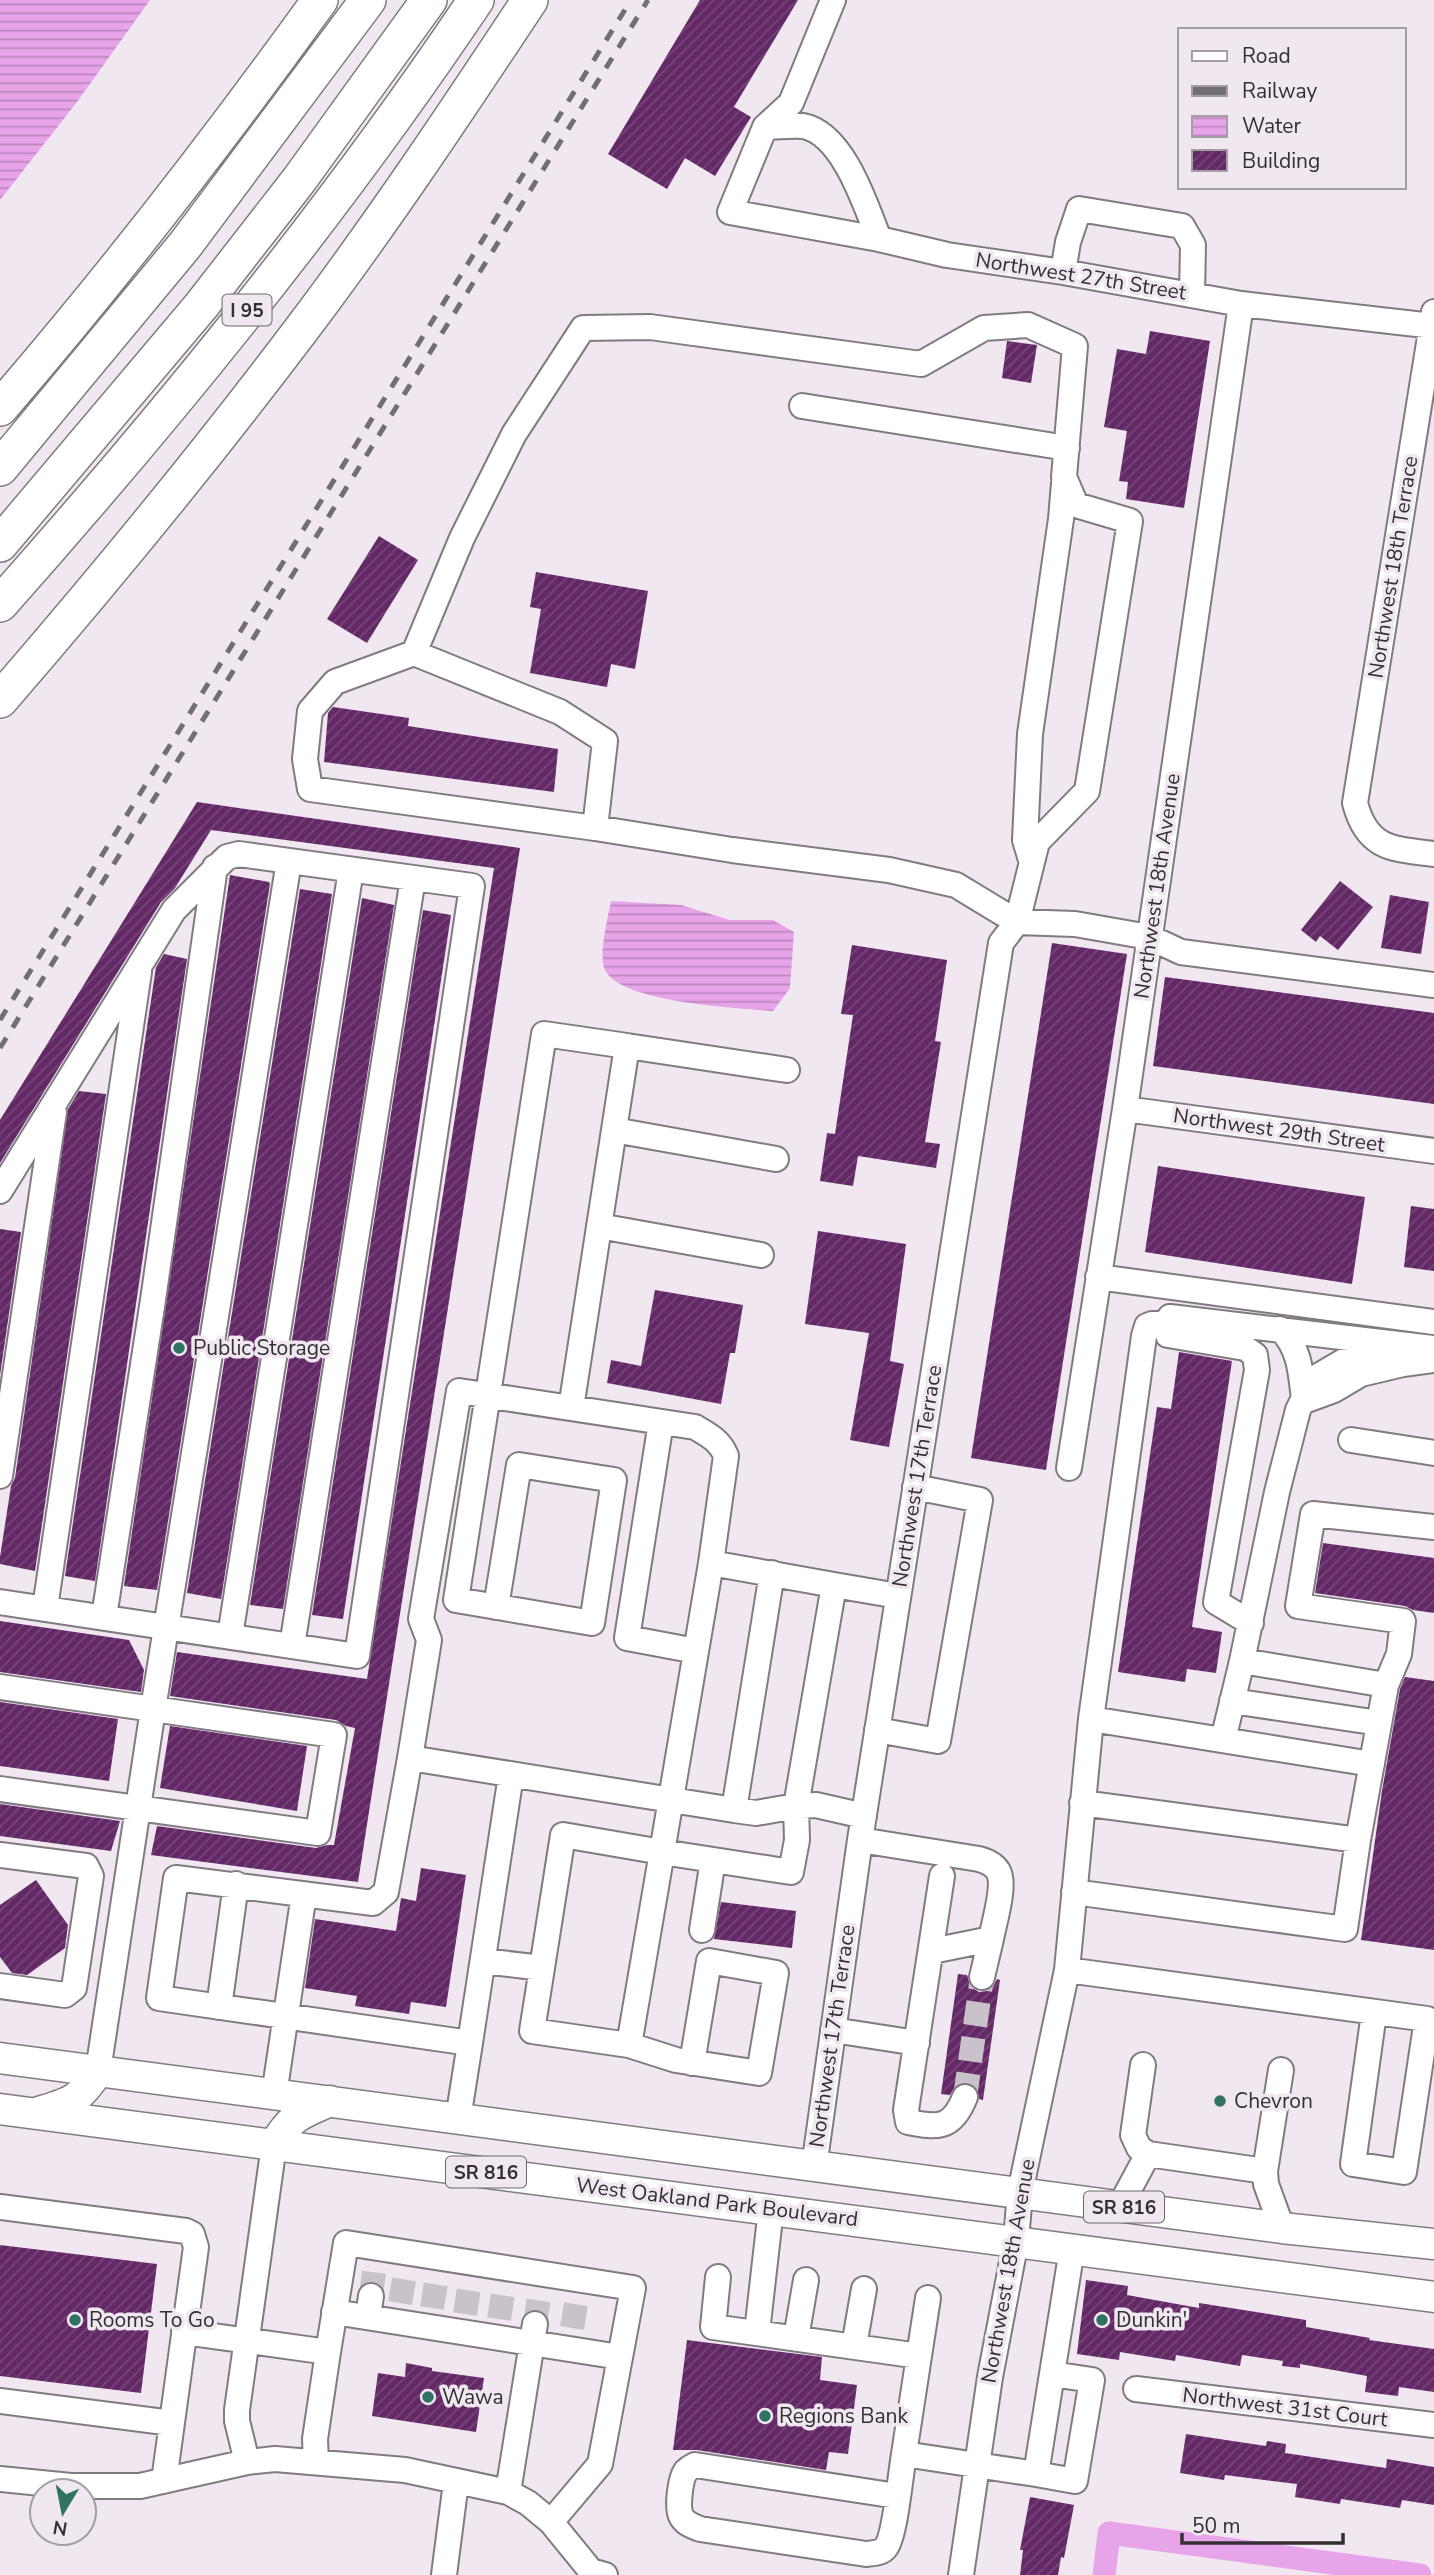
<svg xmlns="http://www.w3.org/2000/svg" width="1434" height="2575" viewBox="0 0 1434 2575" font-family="'Nunito Sans',sans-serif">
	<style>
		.water { fill: url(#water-rules) }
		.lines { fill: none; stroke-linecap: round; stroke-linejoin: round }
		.canal { stroke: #e8a4e9; stroke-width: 23 }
		.building { fill: url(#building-hatch) }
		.minor-tunnel { stroke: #cac2ca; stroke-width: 24; stroke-dasharray: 24 12; stroke-linecap: butt }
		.minor-casing { stroke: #827a82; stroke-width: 28 }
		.major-casing { stroke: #827a82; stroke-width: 33 }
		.highway-casing { stroke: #827a82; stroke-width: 38 }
		.minor { stroke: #fff; stroke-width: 24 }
		.major { stroke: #fff; stroke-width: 30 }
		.highway { stroke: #fff; stroke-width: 35 }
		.rail { stroke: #736e73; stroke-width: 5; stroke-dasharray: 12 12; stroke-linecap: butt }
		.poi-dot { fill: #307263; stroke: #f0e7f0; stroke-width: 2.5 }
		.labels { text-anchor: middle; stroke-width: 7; stroke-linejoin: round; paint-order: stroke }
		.shield { fill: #f0e7f0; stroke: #6c676c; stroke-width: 2 }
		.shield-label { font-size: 19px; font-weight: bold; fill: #333033 }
		.street-label { font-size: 21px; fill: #333033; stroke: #f0e7f0 }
		.poi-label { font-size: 21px; fill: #333033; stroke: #f0e7f0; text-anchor: start }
	</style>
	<defs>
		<pattern id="water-rules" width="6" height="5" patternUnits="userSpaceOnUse" patternTransform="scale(1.75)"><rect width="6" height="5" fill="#e8a4e9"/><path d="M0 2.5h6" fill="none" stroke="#bd86bd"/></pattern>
		<pattern id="building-hatch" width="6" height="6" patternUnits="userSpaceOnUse" patternTransform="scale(1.75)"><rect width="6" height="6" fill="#632866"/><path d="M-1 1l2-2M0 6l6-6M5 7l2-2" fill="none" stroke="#764778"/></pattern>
	</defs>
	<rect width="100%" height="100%" fill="#f0e7f0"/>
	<path class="water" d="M0 0H150L77 102 0 200Z
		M611 901 681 905 730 920H773L794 932 790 988 773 1011C739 1008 621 1003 605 970 598 956 608 917 611 901Z"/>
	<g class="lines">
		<path class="canal" d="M1104 2575 1109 2533 1420 2575"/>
	</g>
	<path class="building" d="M700 0H798L734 107 751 117 715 176 685 158 667 189 608 154Z
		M1150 331 1210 341 1184 508 1126 499 1128 482 1119 481 1127 431 1104 427 1117 349 1146 354Z
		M1007 341 1037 345 1031 383 1002 378Z
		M379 536 418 560 367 643 327 619Z
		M536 572 648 591 635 669 611 664 607 687 530 673 541 609 530 607Z
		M333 707 409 718 408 726 558 749 554 792 324 762 328 713Z
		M197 802 520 848 358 1882 151 1855 157 1826 316 1848 327 1845H334L355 1728 346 1726 336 1720 170 1696 177 1652 367 1679 494 868 211 830 175 888 161 902 0 1163V1120Z
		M230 875 269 882 270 884 157 1590 124 1586Z
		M1340 881 1373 907 1338 950 1320 936 1316 942 1301 930Z
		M300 889 332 894 221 1599 187 1593Z
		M1390 895 1429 902 1421 954 1381 948Z
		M362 898 394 905 283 1609 250 1605Z
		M423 910 451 915 343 1619 312 1615Z
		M1052 943 1127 954 1046 1470 971 1458Z
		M852 945 947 960 935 1041 941 1042 925 1142 940 1144 936 1168 858 1156 853 1186 820 1181 827 1133 835 1134 853 1015 841 1014Z
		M164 954 187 959 95 1581 65 1576 156 967Z
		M1165 977 1434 1013V1104L1153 1066Z
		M79 1091 106 1094 35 1571 0 1564V1557L11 1486 15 1478 68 1109Z
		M1158 1166 1365 1197 1352 1284 1145 1252Z
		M1411 1206 1434 1209V1271L1404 1267Z
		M0 1229 21 1232 0 1375Z
		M818 1231 906 1244 890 1361 904 1364 889 1447 850 1440 869 1333 805 1324Z
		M655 1290 743 1305 735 1353H730L721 1404 607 1383 611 1360 641 1366Z
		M1179 1352 1232 1361 1192 1627 1222 1632 1216 1673 1187 1669 1185 1682 1118 1672 1157 1407 1171 1409Z
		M1323 1543 1434 1558V1613L1413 1610 1405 1606 1315 1593Z
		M0 1621 129 1640 144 1670 141 1692 0 1672Z
		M1405 1677 1434 1681V1950L1361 1940 1382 1791 1400 1689Z
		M0 1702 118 1719 109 1781 0 1766Z
		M170 1726 307 1746 297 1811 160 1788Z
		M0 1804 120 1821 111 1851 0 1836Z
		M421 1868 466 1875 446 2007 411 2002 409 2014 355 2006 357 1996 305 1988 315 1919 396 1931 401 1898 416 1901Z
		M36 1880 68 1925 65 1948 27 1975 12 1973 0 1957V1905Z
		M721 1902 796 1911 792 1948 714 1939Z
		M958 1974 967 1975 971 1987 979 1992 987 1991 993 1987 997 1979 1000 1980 983 2100 979 2099 977 2088 964 2082 956 2085 950 2095 941 2094Z
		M0 2245 157 2264 141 2393 0 2376Z
		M1086 2280 1128 2286 1127 2295 1199 2308V2303L1306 2320V2327L1370 2338 1369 2340 1434 2349V2392L1399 2387 1398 2396 1365 2392 1367 2376 1300 2364V2368L1282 2366 1283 2361 1242 2355 1240 2366 1176 2355 1175 2361 1120 2352 1119 2360 1077 2354Z
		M687 2340 822 2357 820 2380 857 2385 848 2454 829 2452 826 2470 697 2450H673Z
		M406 2363 432 2368V2371L484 2378 476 2432 372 2416 378 2373 405 2377Z
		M1186 2434 1266 2446 1267 2441 1286 2444 1285 2453 1386 2468 1387 2459 1434 2467V2505L1402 2500 1400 2508 1341 2499 1340 2504 1295 2497 1297 2484 1225 2475 1224 2480 1180 2473Z
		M1030 2497 1074 2505 1064 2558 1061 2557 1058 2575H1020L1023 2550H1020Z"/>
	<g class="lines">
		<path class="minor-tunnel" d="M965 2097 982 1977
			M371 2296 374 2272
			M400 2303 405 2274
			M432 2308 437 2276
			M465 2314 470 2282
			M499 2319 504 2287
			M535 2324 540 2292
			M572 2328 577 2298"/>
		<g class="minor-casing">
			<path id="minor" d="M765 127 791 103 833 0
				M879 239C866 206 843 133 803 126 791 125 777 127 765 127L730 212 879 239 947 255 1063 272 1241 304 1434 326
				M1063 272 1068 242 1079 209 1182 226 1193 245 1192 295
				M1434 312 1355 803C1367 849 1392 849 1434 854
				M802 406 1067 448
				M414 653 462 538 514 434 583 328 650 327 921 364 984 328 1028 325 1075 346 1064 477 1076 505 1130 521 1087 791 1037 842 1017 922 956 885 889 870 732 850 595 828 310 789 305 759 310 711 335 682 414 653 560 712 605 741 595 828
				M1031 860 1025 840 1030 734 1061 519 1064 483
				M627 1046 787 1070
				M1125 1109 1434 1151
				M614 1130 776 1159
				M0 1191 174 910 227 857 239 854 472 886 357 1656 0 1602
				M599 1226 761 1255
				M1098 1277 1434 1322
				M1280 1329C1300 1347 1301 1374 1304 1400
				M1304 1401 1334 1390 1361 1374 1403 1364 1434 1360
				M661 1422 627 1638 696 1651
				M1351 1440 1434 1453
				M1069 1468 1125 1109 1241 304
				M0 1476 54 1112
				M834 1585 711 1563 662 1852 791 1872 797 1840 796 1806 834 1585 898 1596
				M496 1607 519 1465 614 1480 592 1623 456 1600 544 1034 627 1046 571 1408
				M45 1608 139 972
				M104 1617 153 1300 215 867
				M1251 1623 1216 1602 1257 1370 1255 1355 1245 1348 1168 1335 1165 1324 1170 1317 1434 1348
				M230 1636 351 870
				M292 1646 413 878
				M1242 1661 1277 1492 1298 1410 1313 1379 1354 1355 1386 1347
				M1386 1685 1399 1654 1403 1621 1298 1606 1313 1514 1434 1527
				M0 1687 153 1709 98 2071
				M1232 1701 1379 1723
				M1091 1719 1144 1336 1147 1326 1152 1324H1165
				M877 1730 938 1741 980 1500 915 1487
				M1223 1740 1242 1661 1386 1685 1358 1840
				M410 1758 429 1640 421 1619 459 1391 695 1427C709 1435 720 1441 726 1456L711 1563
				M0 1789 318 1833 334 1735 153 1709 289 861
				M734 1810 772 1573
				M860 1840 979 1859C986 1861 994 1864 998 1871 1006 1884 994 1923 991 1939L932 1951
				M0 1855 86 1866 91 1876 74 1988 65 1995 0 1986
				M942 1876 906 2110 908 2122C939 2128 952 2129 965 2097
				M1074 1892 1345 1929 1358 1840 1082 1803
				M702 1930 713 1860
				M483 1961 542 1968
				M1067 1970 1427 2019 1404 2172 1353 2164 1374 2013
				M982 1977 991 1939
				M219 2007 236 1884
				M833 2030 917 2043
				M470 2043 511 1775
				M629 2045 662 1852 563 1835 532 2031 629 2045 676 2060 759 2073 776 1973 709 1961 692 2063
				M1143 2065 1133 2135 1139 2148 1148 2154
				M1281 2070 1265 2171 1266 2184 1282 2228
				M274 2095 304 1894
				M458 2119 470 2043 159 1998 176 1878 373 1903 386 1892 410 1758 734 1810 756 1813 796 1806 816 1805 864 1816
				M814 2167 860 1840 1001 943 1017 922 1075 924 1149 937 1181 952 1434 985
				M1120 2206 1148 2154 1265 2171
				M0 2207 186 2231 192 2234 196 2247 164 2481
				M718 2277 713 2327 919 2356 928 2298
				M334 2312 620 2357
				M368 2317 371 2296
				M184 2332 328 2352 315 2439 316 2462
				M757 2332 771 2209
				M796 2338 806 2280
				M854 2346 864 2289
				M328 2352 346 2243 633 2288 600 2464 551 2522
				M919 2356 904 2454 1036 2474 1072 2249
				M1136 2389 1434 2425
				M0 2401 172 2423
				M247 2462 237 2421V2410L274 2145
				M1036 2474 1075 2481 1092 2380 1052 2374
				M0 2479 71 2486H140L247 2462 275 2459 405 2470 508 2492 528 2503 551 2522 591 2571 605 2575
				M508 2492 535 2324
				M897 2496 695 2465C691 2467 689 2468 686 2471 680 2479 677 2507 681 2516 685 2524 693 2526 700 2529L866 2554C874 2553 882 2553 886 2547 895 2536 901 2471 904 2454
				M444 2575 456 2482
				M961 2575 990 2377 1016 2241 1020 2192 1067 1970 1091 1719 1372 1764"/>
		</g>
		<g class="major-casing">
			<path id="major" d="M0 2058 1282 2228 1434 2244
				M0 2109 1434 2297
				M39 2112C71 2102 79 2101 98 2071
				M274 2145C292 2115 299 2115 330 2101"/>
		</g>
		<g class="highway-casing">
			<path id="highway" d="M0 408C113 277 219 140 320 0
				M0 468 185 245 368 0
				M0 544 201 306 299 180 429 0
				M0 604C170 413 333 213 476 0
				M0 700C104 580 205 457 301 330 382 223 456 112 530 0"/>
		</g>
		<use href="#minor" class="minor"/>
		<use href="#major" class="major"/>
		<use href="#highway" class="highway"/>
		<path class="rail" d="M0 1020 631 0
			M0 1048 648 0"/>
	</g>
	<g class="poi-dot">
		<circle cx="179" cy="1348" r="7"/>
		<circle cx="1220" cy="2101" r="7"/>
		<circle cx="75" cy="2320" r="7"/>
		<circle cx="1102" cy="2320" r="7"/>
		<circle cx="428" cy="2397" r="7"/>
		<circle cx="765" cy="2416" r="7"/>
	</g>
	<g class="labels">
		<g class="shield">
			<rect x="222.5" y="294.5" width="49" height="31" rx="5"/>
			<rect x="446" y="2156.5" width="80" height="31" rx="5"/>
			<rect x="1084" y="2191.5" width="80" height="31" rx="5"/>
		</g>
		<g class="shield-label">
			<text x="247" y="317">I 95</text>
			<text x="486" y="2179">SR 816</text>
			<text x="1124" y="2214">SR 816</text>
		</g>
		<g class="street-label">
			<text transform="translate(1081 276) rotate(9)" y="7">Northwest 27th Street</text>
			<text transform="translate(1393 567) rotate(-81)" y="7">Northwest 18th Terrace</text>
			<text transform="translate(1157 886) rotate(-82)" y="7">Northwest 18th Avenue</text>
			<text transform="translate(1279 1130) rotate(8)" y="7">Northwest 29th Street</text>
			<text transform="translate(917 1476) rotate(-81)" y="7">Northwest 17th Terrace</text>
			<text transform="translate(832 2036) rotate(-82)" y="7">Northwest 17th Terrace</text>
			<text transform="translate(717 2202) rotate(7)" y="7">West Oakland Park Boulevard</text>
			<text transform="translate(1008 2271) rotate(-80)" y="7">Northwest 18th Avenue</text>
			<text transform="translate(1285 2407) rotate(7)" y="7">Northwest 31st Court</text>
		</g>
		<g class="poi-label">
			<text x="193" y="1355">Public Storage</text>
			<text x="1234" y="2108">Chevron</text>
			<text x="89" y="2327">Rooms To Go</text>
			<text x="1116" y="2327">Dunkin'</text>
			<text x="442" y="2404">Wawa</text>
			<text x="779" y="2423">Regions Bank</text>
		</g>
	</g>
	<rect x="1178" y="28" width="228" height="161" fill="#f0e7f0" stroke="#a49ea4" stroke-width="2"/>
	<rect x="1192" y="51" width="35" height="10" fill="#ffffff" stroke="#a49ea4" stroke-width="2"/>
	<text x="1242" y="63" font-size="21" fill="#333033">Road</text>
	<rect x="1192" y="86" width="35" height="10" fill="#736e73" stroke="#a49ea4" stroke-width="2"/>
	<text x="1242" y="98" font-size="21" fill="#333033">Railway</text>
	<rect x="1192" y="116" width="35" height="21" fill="url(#water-rules)" stroke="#a49ea4" stroke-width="2"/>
	<text x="1242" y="133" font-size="21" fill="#333033">Water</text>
	<rect x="1192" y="150" width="35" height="21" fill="url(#building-hatch)" stroke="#a49ea4" stroke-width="2"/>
	<text x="1242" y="168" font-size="21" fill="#333033">Building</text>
	<g transform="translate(63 2512) rotate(190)"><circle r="33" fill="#f0e7f0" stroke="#a49ea4" stroke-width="2"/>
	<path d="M0-5L12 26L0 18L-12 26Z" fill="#307263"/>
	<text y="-10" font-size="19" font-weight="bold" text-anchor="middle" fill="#333033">N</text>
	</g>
	<path d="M1182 2533v10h161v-10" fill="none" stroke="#333033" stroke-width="3.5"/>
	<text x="1192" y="2533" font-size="21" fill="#333033" stroke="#f0e7f0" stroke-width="5" paint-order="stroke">50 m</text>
</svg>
